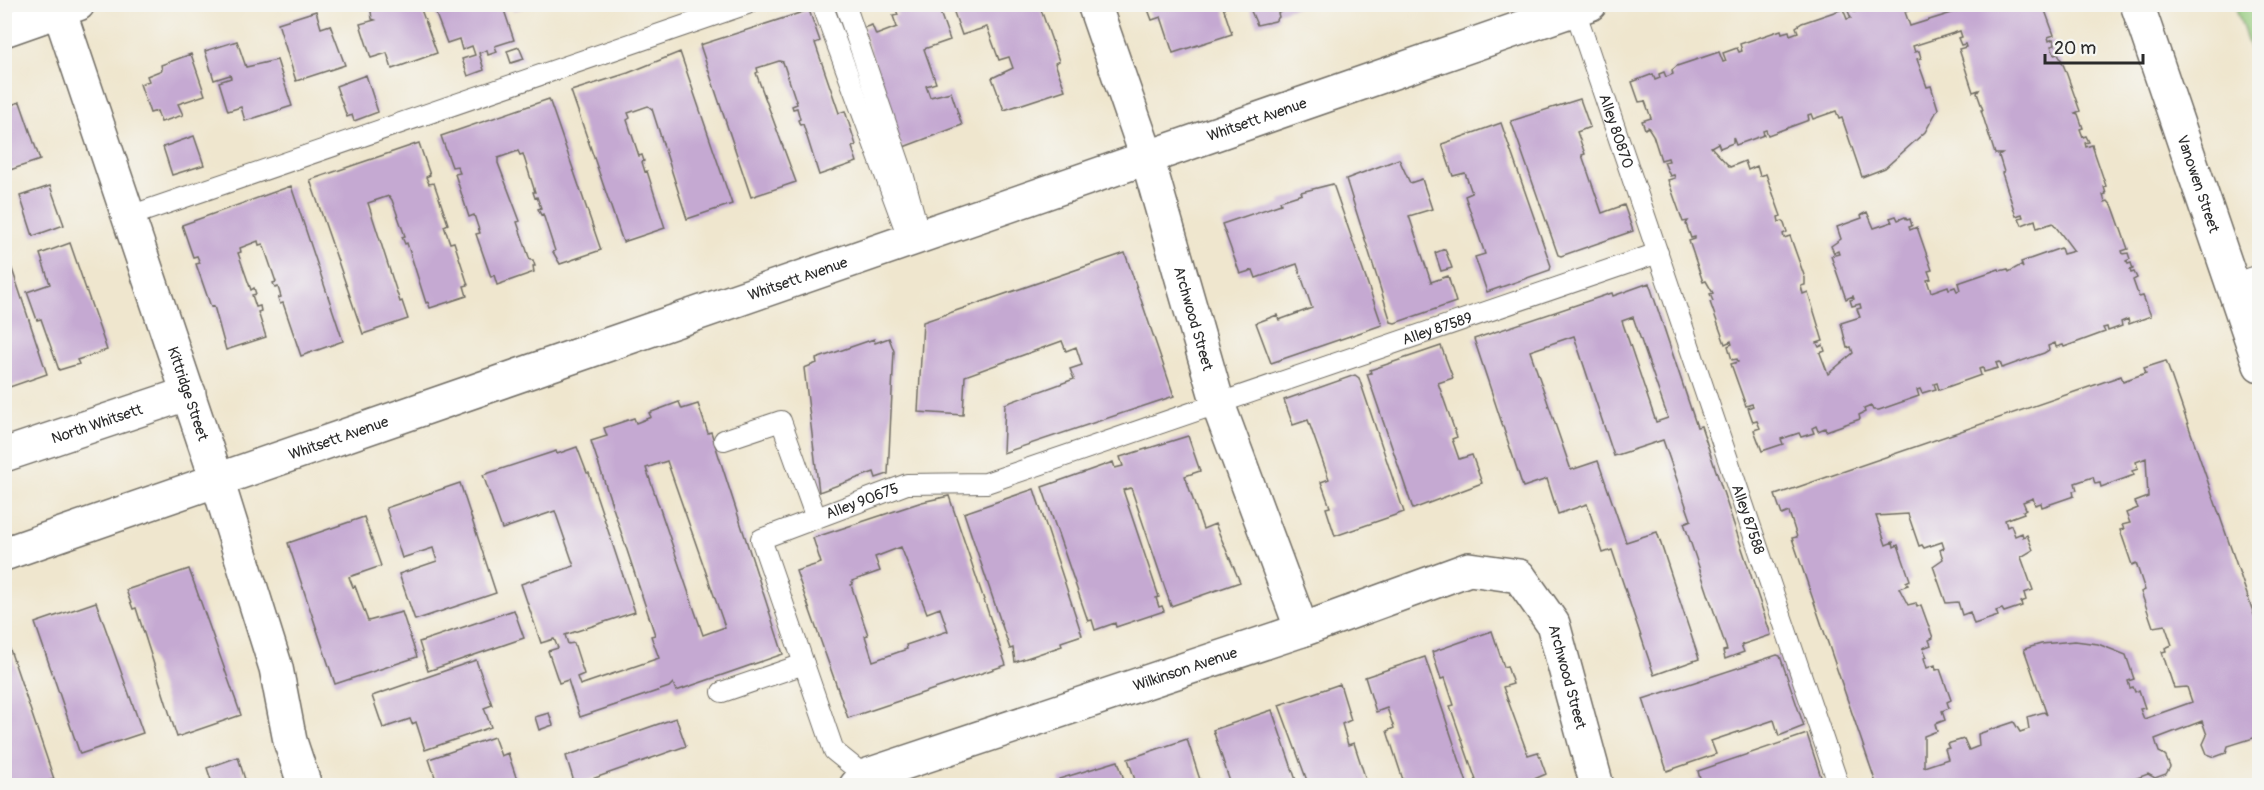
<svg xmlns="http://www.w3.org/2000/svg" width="2264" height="790" viewBox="0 0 2264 790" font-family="Pangolin,sans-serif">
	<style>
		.green { fill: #94ca7c; stroke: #607a54; stroke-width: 1.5 }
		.building { fill: #c5a9d2; fill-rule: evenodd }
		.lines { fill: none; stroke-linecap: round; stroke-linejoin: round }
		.lane-casing { stroke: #706c64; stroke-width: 22 }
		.street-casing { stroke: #706c64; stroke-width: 36 }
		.secondary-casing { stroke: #706c64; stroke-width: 36 }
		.lane { stroke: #fff; stroke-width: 20 }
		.street { stroke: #fff; stroke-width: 33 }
		.secondary { stroke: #fff; stroke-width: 33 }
		.labels { text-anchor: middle; stroke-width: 4.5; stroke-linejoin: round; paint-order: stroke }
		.street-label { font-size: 15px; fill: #2b2b2b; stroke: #f6f6f2 }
	</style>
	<rect width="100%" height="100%" fill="#f6f6f2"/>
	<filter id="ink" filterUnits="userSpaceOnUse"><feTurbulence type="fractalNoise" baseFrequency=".0167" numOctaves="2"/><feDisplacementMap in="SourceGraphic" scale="12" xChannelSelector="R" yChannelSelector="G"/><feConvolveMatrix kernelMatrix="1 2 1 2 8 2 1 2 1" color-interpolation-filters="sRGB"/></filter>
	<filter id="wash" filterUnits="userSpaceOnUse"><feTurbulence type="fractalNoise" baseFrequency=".008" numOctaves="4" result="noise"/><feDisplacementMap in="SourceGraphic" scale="24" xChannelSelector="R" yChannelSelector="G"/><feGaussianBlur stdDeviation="1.35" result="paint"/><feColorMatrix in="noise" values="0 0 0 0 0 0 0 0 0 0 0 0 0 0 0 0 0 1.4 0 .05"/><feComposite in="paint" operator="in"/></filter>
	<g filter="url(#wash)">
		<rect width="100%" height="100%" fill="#efe6ce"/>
		<path class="green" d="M2235 5H2259V75Z"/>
		<g id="blocks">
			<path class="building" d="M370 4H419L437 53 392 69 387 53 371 58 360 24 375 20 372 19Z
				M432 4H502L514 40 495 46 497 52 488 55 487 50 479 53 484 70 468 76 462 59 475 55 472 46 462 50 459 39 447 43Z
				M511 4H532V5L513 11Z
				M894 4H937L950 40 924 49 936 83 926 86 930 97 951 92 962 125 901 148 863 28 872 25 876 35 897 27 893 16 898 15Z
				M951 4H1039L1059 61 1055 63 1065 90 1004 110 992 78 1013 68 1009 57 999 60 987 27 962 35Z
				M1146 4H1222L1232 34 1173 53 1161 17 1152 20Z
				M1248 4H1302V5L1278 13 1279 17 1275 21 1257 25Z
				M1862 4H1909L1910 10 1905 12 1910 26 1958 11 1956 5H2043L2054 35 2048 37 2049 41 2053 39 2055 45 2051 46 2054 54 2058 53 2065 69 2080 111 2075 113 2078 114 2083 128 2080 129 2083 137 2086 136 2089 142 2085 143 2086 147 2092 145 2106 186 2104 187 2106 194 2103 195 2105 202 2108 201 2113 207 2128 249 2122 251 2123 254 2128 253 2130 259 2126 261 2128 264 2131 263 2133 269 2130 270 2131 273 2134 272 2137 278 2133 280 2139 297 2143 296 2151 316 2129 324 2128 319 2121 322 2122 326 2108 331 2107 327 2103 328 2105 332 2064 347 2063 345 2056 347 2055 343 2048 346 2049 350 2044 353 2002 368 2000 362 1996 363 1998 368 1984 372 1983 368 1979 369 1981 375 1939 390 1937 383 1934 384 1936 389 1922 393 1920 389 1917 390 1919 396 1879 410H1873L1871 406 1864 409 1865 412 1859 415 1860 419 1826 431 1825 428 1818 431 1816 426 1812 428 1814 433 1801 437 1799 433 1781 439 1783 444 1762 451 1754 430 1760 428 1757 421 1753 422 1748 408 1753 406 1752 404 1746 406 1731 364 1738 362 1737 359 1732 360 1728 346 1732 344 1731 341 1725 344 1710 302 1713 301 1710 294 1713 293 1706 281 1703 282 1689 241 1695 239V237L1691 238 1686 224 1688 221 1683 222 1668 180 1675 178 1674 175 1670 176 1664 162 1669 161 1668 158 1661 160 1653 135 1648 127 1645 129 1642 121 1651 118 1645 101 1639 102 1632 82 1653 74 1655 80 1660 78 1659 74 1664 72 1666 77 1673 74 1672 70 1677 66 1719 52 1723 62 1726 61 1723 53 1737 48 1739 52 1742 51 1740 44 1781 30 1782 33 1789 31 1790 35 1798 32 1796 27 1802 23 1843 9 1847 19 1851 18 1847 9 1853 7 1854 12 1863 9ZM1960 31 1962 37 1958 38 1961 45 1965 44 1966 47 1959 49 1973 92 1979 90 1977 93 1983 110H1981L1995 154H2002L1999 156 2004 172 2002 173 2016 216 2022 214 2023 217 2019 218 2022 225 2035 220 2037 228 2053 223 2074 251 2063 254 2061 248 2021 262 2023 268 2021 265 2009 272 2008 269 2000 271 1999 269 1958 283 1960 290 1957 291 1955 287 1949 289 1948 286 1931 292 1927 280 1931 279 1928 271 1932 270 1917 227 1910 230 1909 227 1912 226 1910 219 1907 220 1905 217 1898 220 1896 216 1890 218 1892 222 1874 228 1867 212 1861 215 1862 218 1837 227 1841 239 1831 246 1834 253 1838 251 1839 254 1831 256 1846 299 1853 296 1854 299 1850 300 1852 306 1860 304 1861 308 1857 309 1860 317 1841 323 1847 348 1851 347 1853 353 1828 374 1820 353 1825 351 1823 345 1819 347 1817 343 1823 341 1808 292 1803 294 1801 286 1805 285V278L1790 236 1784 238 1783 234 1787 232 1783 221 1779 222 1778 217 1781 216 1766 174 1760 176 1757 166 1748 170 1745 161 1730 167 1711 147 1718 143 1720 148 1733 143V137L1736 145 1764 135 1763 131 1766 130 1768 135 1809 120 1808 115 1811 114 1813 119 1836 111 1839 119 1842 118 1862 177 1885 168 1925 132 1938 109 1931 86 1927 87 1917 59 1921 58 1919 51 1915 52 1913 46Z
				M809 10 820 41 815 43 839 113 845 111 856 145 852 147 857 162 819 175 803 124 800 125 798 120 800 119 797 108 793 109 792 106 797 104 783 62 779 61 757 68 758 72 756 73 796 182 751 197 700 45Z
				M316 11 321 28 330 25 345 65 296 81 278 23Z
				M237 41 246 67 277 60 292 106 245 121 241 107 228 111 219 82 231 78 230 75 214 80 205 51Z
				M519 47 524 59 511 63 507 51Z
				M680 52 732 204 687 219 652 109 648 106 628 113 630 118 627 120 639 156 642 155 644 161 642 162 645 172 647 171 665 228 623 242 571 91 628 73Z
				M191 54 205 95 178 104 183 115 161 122 157 111 150 113 140 84 149 81 147 76 162 70 161 65Z
				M366 75 378 112 354 121 352 115 347 117 336 86Z
				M549 99 601 250 560 264 553 252 555 251 543 214 541 215 538 209 541 208 537 197 535 198 533 192H535L523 154 520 155 518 151 498 158V163L520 221 517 222 530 260H533L535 266H533L534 272 497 285 494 275 491 277 476 234 480 233 474 215 469 217 455 174 460 173 457 166 452 167 441 136Z
				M1580 99 1590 127 1577 132 1585 154 1582 155 1602 213 1624 205 1633 231 1561 256 1558 255 1511 121Z
				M20 102 40 160 4 172V105L8 106Z
				M1501 123 1551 266 1550 270 1487 292 1475 257 1485 254 1465 196 1472 193 1465 173 1453 176 1442 144Z
				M194 136 204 165 172 175 163 147Z
				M419 143 430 175 426 177 429 184 434 183 448 224 444 226 450 243 454 242 468 285 464 286 467 296 430 308 428 302 426 303 407 243 405 244 402 237 405 236 392 200 389 196 368 203 400 302 402 301 408 319 363 334 310 180Z
				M1399 159 1410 183 1422 179 1432 209 1409 216 1431 282 1448 276 1456 302 1395 323 1391 322 1346 179Z
				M4 178 10 192 4 194Z
				M1333 184 1382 325 1271 363 1256 323 1277 315 1279 320 1312 308 1297 264 1256 278 1253 270 1240 274 1222 224 1281 204 1280 201 1302 194 1301 192Z
				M50 186 64 225 33 236 20 196Z
				M291 186 343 341 301 356 283 303 280 304 278 298 281 297 278 287 275 288 273 283 276 282 263 244 259 245 258 241 240 248 241 252 238 253 251 290 254 288 256 294 252 295 256 307 260 306 261 311 258 312 266 337 226 350 214 306 211 307 196 264 200 263 197 256 193 257 182 225Z
				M70 243 107 350 77 360 79 364 59 370 41 319 37 320 27 292 50 284 40 254Z
				M1445 249 1452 268 1441 271 1435 253Z
				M1125 253 1174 396 1003 453 1005 404 1074 379 1070 369 1082 365 1076 347 1066 351 1062 341 965 376 963 415 918 412 923 322Z
				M12 269 47 374 4 389V272Z
				M1649 283 1697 427 1701 426 1771 635 1741 645 1744 652 1725 659 1723 651 1727 650 1684 523 1691 520 1663 440 1614 456 1574 336 1530 351 1571 470 1598 461 1626 542 1657 532 1699 659 1654 675 1612 550 1603 553 1587 504 1558 514 1547 479 1523 487 1474 339 1612 293 1613 296ZM1633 317 1668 418 1656 422 1622 321Z
				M889 338 894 351 888 474 876 478 874 472 819 492 804 368 817 363 816 359 874 339 875 343Z
				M1441 346 1453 378 1438 383 1457 437 1452 439 1459 459 1472 455 1482 483 1413 509 1367 374 1371 373 1370 370Z
				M2166 361 2260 632V736L2228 746 2226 753 2215 757 2207 754 2203 744 2207 735 2202 721 2155 739 2159 752 2165 755 2170 767 2166 774 2155 778 2148 774 2115 786H1877L1792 538 1797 537 1789 512 1782 515 1775 495 2121 376 2123 381 2146 373 2144 368ZM2146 458 2148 497 2135 502 2138 508 2126 513 2130 523 2122 525 2124 529 2120 530 2132 565 2136 563 2145 590 2141 592 2153 627 2165 625 2172 645 2165 648 2166 651 2162 652 2174 688 2187 687 2192 702 2144 719 2140 709 2145 708 2139 690 2135 692 2133 687 2130 688 2128 681 2134 679 2126 655 2098 644 2075 641 2041 644 2024 649 2047 715 2044 712 2027 717 2029 729 2020 732 2014 722 1978 734 1979 746 1969 750 1964 739 1947 744 1949 748 1945 749 1948 759 1924 767V736L1937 731 1935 724 1945 720 1942 711 1949 708 1947 702 1951 700 1940 669 1936 670 1935 665 1927 668 1924 658 1927 657 1923 648 1931 645 1929 640 1933 638 1921 605 1917 607 1916 603 1908 605 1899 588 1908 585 1906 582 1910 580 1898 545 1894 547 1893 542 1886 545 1876 516 1908 514 1919 546 1922 545 1924 548 1942 542 1944 548 1940 550 1943 559 1933 566 1946 603 1958 602 1962 615 1970 612 1974 624 1998 616 1996 611 2002 609 2004 612 2022 606 2021 602 2026 600 2024 593 2033 590 2021 557 2033 550 2027 535 2023 537 2022 533 2015 536 2011 525 2007 527 2005 520 2024 513 2023 511 2026 509 2023 502 2033 498 2035 505 2041 503 2042 507 2074 496 2073 491 2077 490 2075 483 2093 477 2095 484 2100 483 2101 487 2134 475 2132 471 2138 469 2136 462Z
				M1355 375 1359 378 1404 512 1335 536 1326 508 1330 507 1321 482 1329 479 1308 420 1293 425 1284 400Z
				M679 402 682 409 698 404 708 433 711 432 783 654 676 691 673 683 669 687 580 717 568 680 559 683 548 651 558 648 554 639 541 643 521 584 574 566 555 511 502 529 483 475 556 451 557 454 577 447 587 473H589L635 612 565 635 568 644 574 643 584 674 577 677 580 685 659 658 651 636 655 635 591 441 607 436 604 428 634 418 636 423 651 417 649 413ZM667 461 725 627 703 635 646 468Z
				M1188 436 1200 471 1185 476 1203 529 1215 524 1240 582 1171 606 1131 488 1123 490 1159 597 1156 598 1159 607 1162 606 1164 611 1116 627 1115 623 1095 630 1092 620 1088 621 1042 487 1113 462 1115 468 1123 466 1120 457Z
				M460 483 496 593 415 620 399 574 437 561 433 548 402 558 386 508Z
				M1034 489 1082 635 1061 642 1062 646 1015 662 1013 648 1010 649 964 513Z
				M949 496 1006 665 848 718 796 571 821 563 813 538 922 502ZM901 547 927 613 940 608 948 631 906 645 907 649 873 661 865 636 868 635 851 585 853 584 852 581 880 571 875 557Z
				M364 517 381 566 349 577 353 587 355 586 368 621 402 612 417 657 335 684 288 543Z
				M189 569 241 715 177 737 136 608 133 609 126 590Z
				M96 602 143 733 80 754 35 623Z
				M514 610 524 638 428 671 419 642Z
				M1492 631 1504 667 1507 666 1513 684 1503 687 1528 755 1538 752 1546 774 1518 786H1478L1450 706 1454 705 1445 678 1441 679 1432 652Z
				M5 635 54 779 33 786H5Z
				M1777 655 1780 656 1804 726 1779 736 1774 720 1711 741 1716 754 1667 771 1643 699Z
				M1425 657 1468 786H1405L1387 731 1394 728 1387 708 1376 712 1365 677Z
				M476 660 492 705 484 708 491 727 425 750 416 722 412 724 410 719 383 728 372 696Z
				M1340 684 1351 720 1342 724 1348 745 1354 743 1368 786H1309L1279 705Z
				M1272 710 1298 786 1231 785 1213 730Z
				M549 713 553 725 539 730 535 717Z
				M676 718 686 746 575 785 566 756Z
				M1807 734 1824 786H1683L1700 779 1698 771Z
				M494 737 501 756 508 753 519 786H438L429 759Z
				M1187 739 1202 786H1137L1128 759Z
				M238 757 247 786H213L207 768Z
				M1118 761 1126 786H1061L1059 779Z"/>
		</g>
	</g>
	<g filter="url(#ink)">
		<use href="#blocks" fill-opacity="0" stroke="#706c64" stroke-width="1.5"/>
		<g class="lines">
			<g class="lane-casing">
				<g id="lane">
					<path d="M822 4 909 240"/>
					<path d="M845 4 902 170 920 236"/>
					<path id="s1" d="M1575 10 1839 786"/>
					<path d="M127 217 747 4"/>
					<path d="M2232 284 2260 275"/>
					<path d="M724 440 781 421 816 518"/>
					<path d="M722 692 804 664"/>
					<path id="s2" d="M865 776 834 751 761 539 907 484 986 483 1658 253"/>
				</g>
			</g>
			<g class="street-casing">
				<g id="street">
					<path id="s3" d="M1094 4 1147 157 1218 404 1302 630"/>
					<path d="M4 30 78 4"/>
					<path id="s4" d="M4 455 189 393"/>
					<path d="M217 480 276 668 290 741 305 786"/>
					<path id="s5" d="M856 786 865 776 1302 630 1469 569 1519 576 1553 624 1597 786"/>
				</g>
			</g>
			<g class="secondary-casing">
				<g id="secondary">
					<path id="s6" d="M57 4 217 480"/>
					<path id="s7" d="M2137 4 2260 365"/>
					<path id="s8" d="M4 554 1590 4"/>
				</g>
			</g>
			<use href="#lane" class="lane"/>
			<use href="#street" class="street"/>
			<use href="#secondary" class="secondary"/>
		</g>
	</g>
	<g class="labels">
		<g class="street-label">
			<text dy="5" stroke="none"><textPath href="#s8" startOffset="1326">Whitsett Avenue</textPath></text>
			<text dy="5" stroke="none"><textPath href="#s1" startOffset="128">Alley 80870</textPath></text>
			<text dy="5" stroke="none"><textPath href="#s7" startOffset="190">Vanowen Street</textPath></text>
			<text dy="5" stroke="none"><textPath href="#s8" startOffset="840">Whitsett Avenue</textPath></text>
			<text dy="5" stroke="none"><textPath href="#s3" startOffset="330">Archwood Street</textPath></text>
			<text dy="5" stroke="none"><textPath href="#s2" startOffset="976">Alley 87589</textPath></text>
			<text dy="5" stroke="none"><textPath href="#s6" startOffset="411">Kittridge Street</textPath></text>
			<text dy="5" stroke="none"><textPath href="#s4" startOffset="98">North Whitsett</textPath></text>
			<text dy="5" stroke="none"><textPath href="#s8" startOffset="354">Whitsett Avenue</textPath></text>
			<text dy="5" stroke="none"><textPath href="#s2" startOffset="372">Alley 90675</textPath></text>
			<text dy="5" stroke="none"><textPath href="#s1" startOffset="538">Alley 87588</textPath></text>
			<text dy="5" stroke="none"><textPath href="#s5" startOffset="351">Wilkinson Avenue</textPath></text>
			<text dy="5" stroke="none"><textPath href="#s5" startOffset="816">Archwood Street</textPath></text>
		</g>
	</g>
	<rect width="2264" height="790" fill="none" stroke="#f6f6f2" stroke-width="24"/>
	<path d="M2045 54v9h98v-9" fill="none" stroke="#2b2b2b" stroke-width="3"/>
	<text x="2054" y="54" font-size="18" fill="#2b2b2b" stroke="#f6f6f2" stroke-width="4.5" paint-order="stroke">20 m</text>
</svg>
